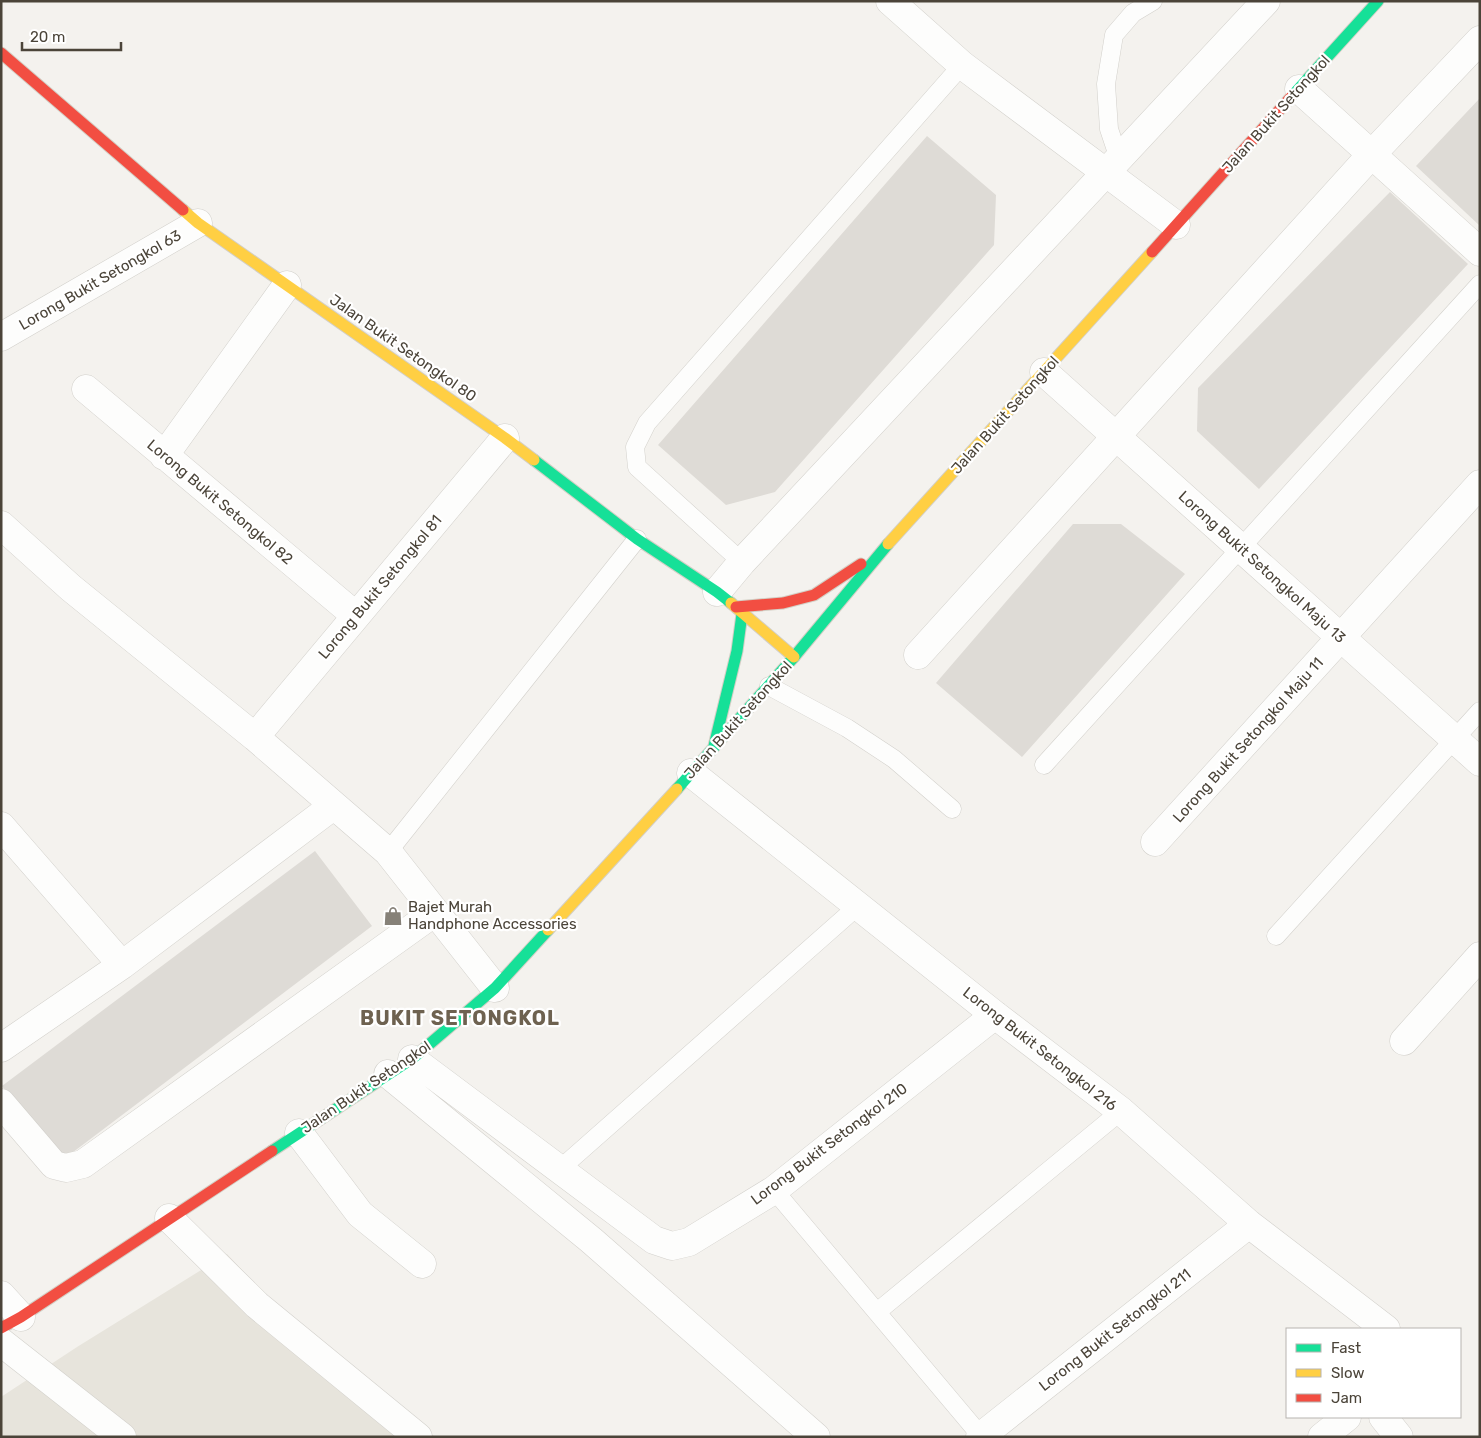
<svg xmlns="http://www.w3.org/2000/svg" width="1481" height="1438" viewBox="0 0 1481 1438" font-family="Rubik,sans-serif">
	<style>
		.residential { fill: #e7e4dc }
		.building { fill: #dedbd6 }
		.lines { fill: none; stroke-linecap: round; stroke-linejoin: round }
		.lane-casing { stroke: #d2d0cb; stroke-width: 19 }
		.street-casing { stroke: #d2d0cb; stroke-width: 29 }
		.fast-casing { stroke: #d3cfc5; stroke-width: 13 }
		.slow-casing { stroke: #d3cfc5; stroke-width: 13 }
		.jam-casing { stroke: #d3cfc5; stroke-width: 13 }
		.lane { stroke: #fdfdfc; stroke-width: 18 }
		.street { stroke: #fdfdfc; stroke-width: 28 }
		.fast { stroke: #16e098; stroke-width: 11 }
		.slow { stroke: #ffcf43; stroke-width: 11 }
		.jam { stroke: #f24e42; stroke-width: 11 }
		.labels { text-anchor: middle; stroke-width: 4.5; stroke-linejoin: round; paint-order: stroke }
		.street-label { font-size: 15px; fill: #4b4439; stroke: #fff }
		.poi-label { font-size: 15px; fill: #4b4439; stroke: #fff; text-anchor: start }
		.district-label { font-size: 20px; font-weight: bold; letter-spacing: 1px; fill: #6e6250; stroke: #fff }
	</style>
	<rect width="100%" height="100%" fill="#f4f2ee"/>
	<path class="residential" d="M227 1254 261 1290 435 1437H1V1397L77 1347Z"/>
	<path class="building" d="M1480 98V226L1416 166Z
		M927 136 996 195 994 245 775 492 726 505 658 445Z
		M1390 192 1468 264 1259 489 1197 431 1198 388Z
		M1073 524H1121L1185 574 1022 757 936 683Z
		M315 851 372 926 60 1162 2 1086Z"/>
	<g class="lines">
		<g class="lane-casing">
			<path id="lane" d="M1119 159 1109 129 1106 84 1114 35 1133 13 1153 1
				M742 562 637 467 635 447 647 423 962 65
				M769 686 847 728 894 759 952 809
				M1044 765 1480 284
				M388 852 637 539
				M1276 936 1480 711
				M560 1169 859 905
				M774 1190 981 1436
				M877 1312 1121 1111"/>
		</g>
		<g class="street-casing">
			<path id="street" d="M890 1 962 65 1176 225
				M1299 89 1480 252
				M1 337 198 223
				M1044 372 1480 762
				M86 389 355 615
				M164 456 287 285
				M1 525 71 588 255 737 388 852 495 988
				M717 592 742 562 1266 1
				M918 655 1371 155 1480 40
				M255 737 505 438
				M691 773 995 1015 1121 1111 1249 1224 1386 1329
				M1 826 122 965
				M1155 842 1480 484
				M1404 1041 1480 956
				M1 1048 122 965 333 806
				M412 1059 654 1240 672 1246 689 1242 774 1190 995 1015
				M388 1074 591 1240 816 1437
				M1 1103 54 1165 66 1168 83 1164 435 912
				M299 1133 360 1214 422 1264
				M169 1218 257 1305 418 1437
				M1 1295 21 1317
				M1 1342 122 1437
				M1383 1417 1399 1437
				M980 1437 1249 1224
				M1322 1437 1347 1417"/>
		</g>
		<g class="fast-casing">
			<path id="fast" d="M1292 96 1378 1
				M534 460 637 539 717 592 731 603
				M714 746 737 651 742 614
				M677 789 794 657 888 544
				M272 1151 412 1059 495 988 548 930"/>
		</g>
		<g class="slow-casing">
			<path id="slow" d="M183 210 198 223 505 438 534 460
				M888 544 1152 252
				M731 603 794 657
				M548 930 677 789"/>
		</g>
		<g class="jam-casing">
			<path id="jam" d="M1 53 183 210
				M1152 252 1292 96
				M736 607 783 603 814 595 861 564
				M1 1328 21 1317 272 1151"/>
		</g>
		<use href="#lane" class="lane"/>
		<use href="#street" class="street"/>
		<use href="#fast" class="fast"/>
		<use href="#slow" class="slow"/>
		<use href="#jam" class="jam"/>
	</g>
	<defs>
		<g id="shop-bare" transform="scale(1.5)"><path d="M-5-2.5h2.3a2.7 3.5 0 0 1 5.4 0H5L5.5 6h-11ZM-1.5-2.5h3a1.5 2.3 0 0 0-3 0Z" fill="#868178" stroke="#fff" stroke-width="2.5" paint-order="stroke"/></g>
	</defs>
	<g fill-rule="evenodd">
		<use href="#shop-bare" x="393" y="916"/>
	</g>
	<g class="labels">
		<g class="street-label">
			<text transform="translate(1276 114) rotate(-48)" y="5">Jalan Bukit Setongkol</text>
			<text transform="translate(100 280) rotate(-30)" y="5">Lorong Bukit Setongkol 63</text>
			<text transform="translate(403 348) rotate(35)" y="5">Jalan Bukit Setongkol 80</text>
			<text transform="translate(1005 415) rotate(-48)" y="5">Jalan Bukit Setongkol</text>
			<text transform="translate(220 502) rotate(40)" y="5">Lorong Bukit Setongkol 82</text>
			<text transform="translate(1262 567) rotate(42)" y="5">Lorong Bukit Setongkol Maju 13</text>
			<text transform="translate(380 587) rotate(-50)" y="5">Lorong Bukit Setongkol 81</text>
			<text transform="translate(738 720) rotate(-48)" y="5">Jalan Bukit Setongkol</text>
			<text transform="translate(1248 740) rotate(-48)" y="5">Lorong Bukit Setongkol Maju 11</text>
			<text transform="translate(1040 1049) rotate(38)" y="5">Lorong Bukit Setongkol 216</text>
			<text transform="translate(366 1087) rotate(-34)" y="5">Jalan Bukit Setongkol</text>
			<text transform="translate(829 1144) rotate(-37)" y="5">Lorong Bukit Setongkol 210</text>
			<text transform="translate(1115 1330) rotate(-38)" y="5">Lorong Bukit Setongkol 211</text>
		</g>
		<g class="poi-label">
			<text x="408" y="912">Bajet Murah<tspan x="408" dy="17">Handphone Accessories</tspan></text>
		</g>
		<g class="district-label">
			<text x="460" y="1025">BUKIT SETONGKOL</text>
		</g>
	</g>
	<rect width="1481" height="1438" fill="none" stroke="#4b4439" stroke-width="5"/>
	<rect x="1286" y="1328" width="175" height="90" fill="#ffffff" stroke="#b7b4b0"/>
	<rect x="1296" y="1344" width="25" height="8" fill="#16e098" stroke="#b7b4b0"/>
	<text x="1331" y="1353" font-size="15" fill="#4b4439">Fast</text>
	<rect x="1296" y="1369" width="25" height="8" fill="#ffcf43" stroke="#b7b4b0"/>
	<text x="1331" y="1378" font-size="15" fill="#4b4439">Slow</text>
	<rect x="1296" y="1394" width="25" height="8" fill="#f24e42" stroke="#b7b4b0"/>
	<text x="1331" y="1403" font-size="15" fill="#4b4439">Jam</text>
	<path d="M22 42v8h99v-8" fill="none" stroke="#4b4439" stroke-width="2.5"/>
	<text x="30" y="42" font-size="15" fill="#4b4439" stroke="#ffffff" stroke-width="4" paint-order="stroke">20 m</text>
</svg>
